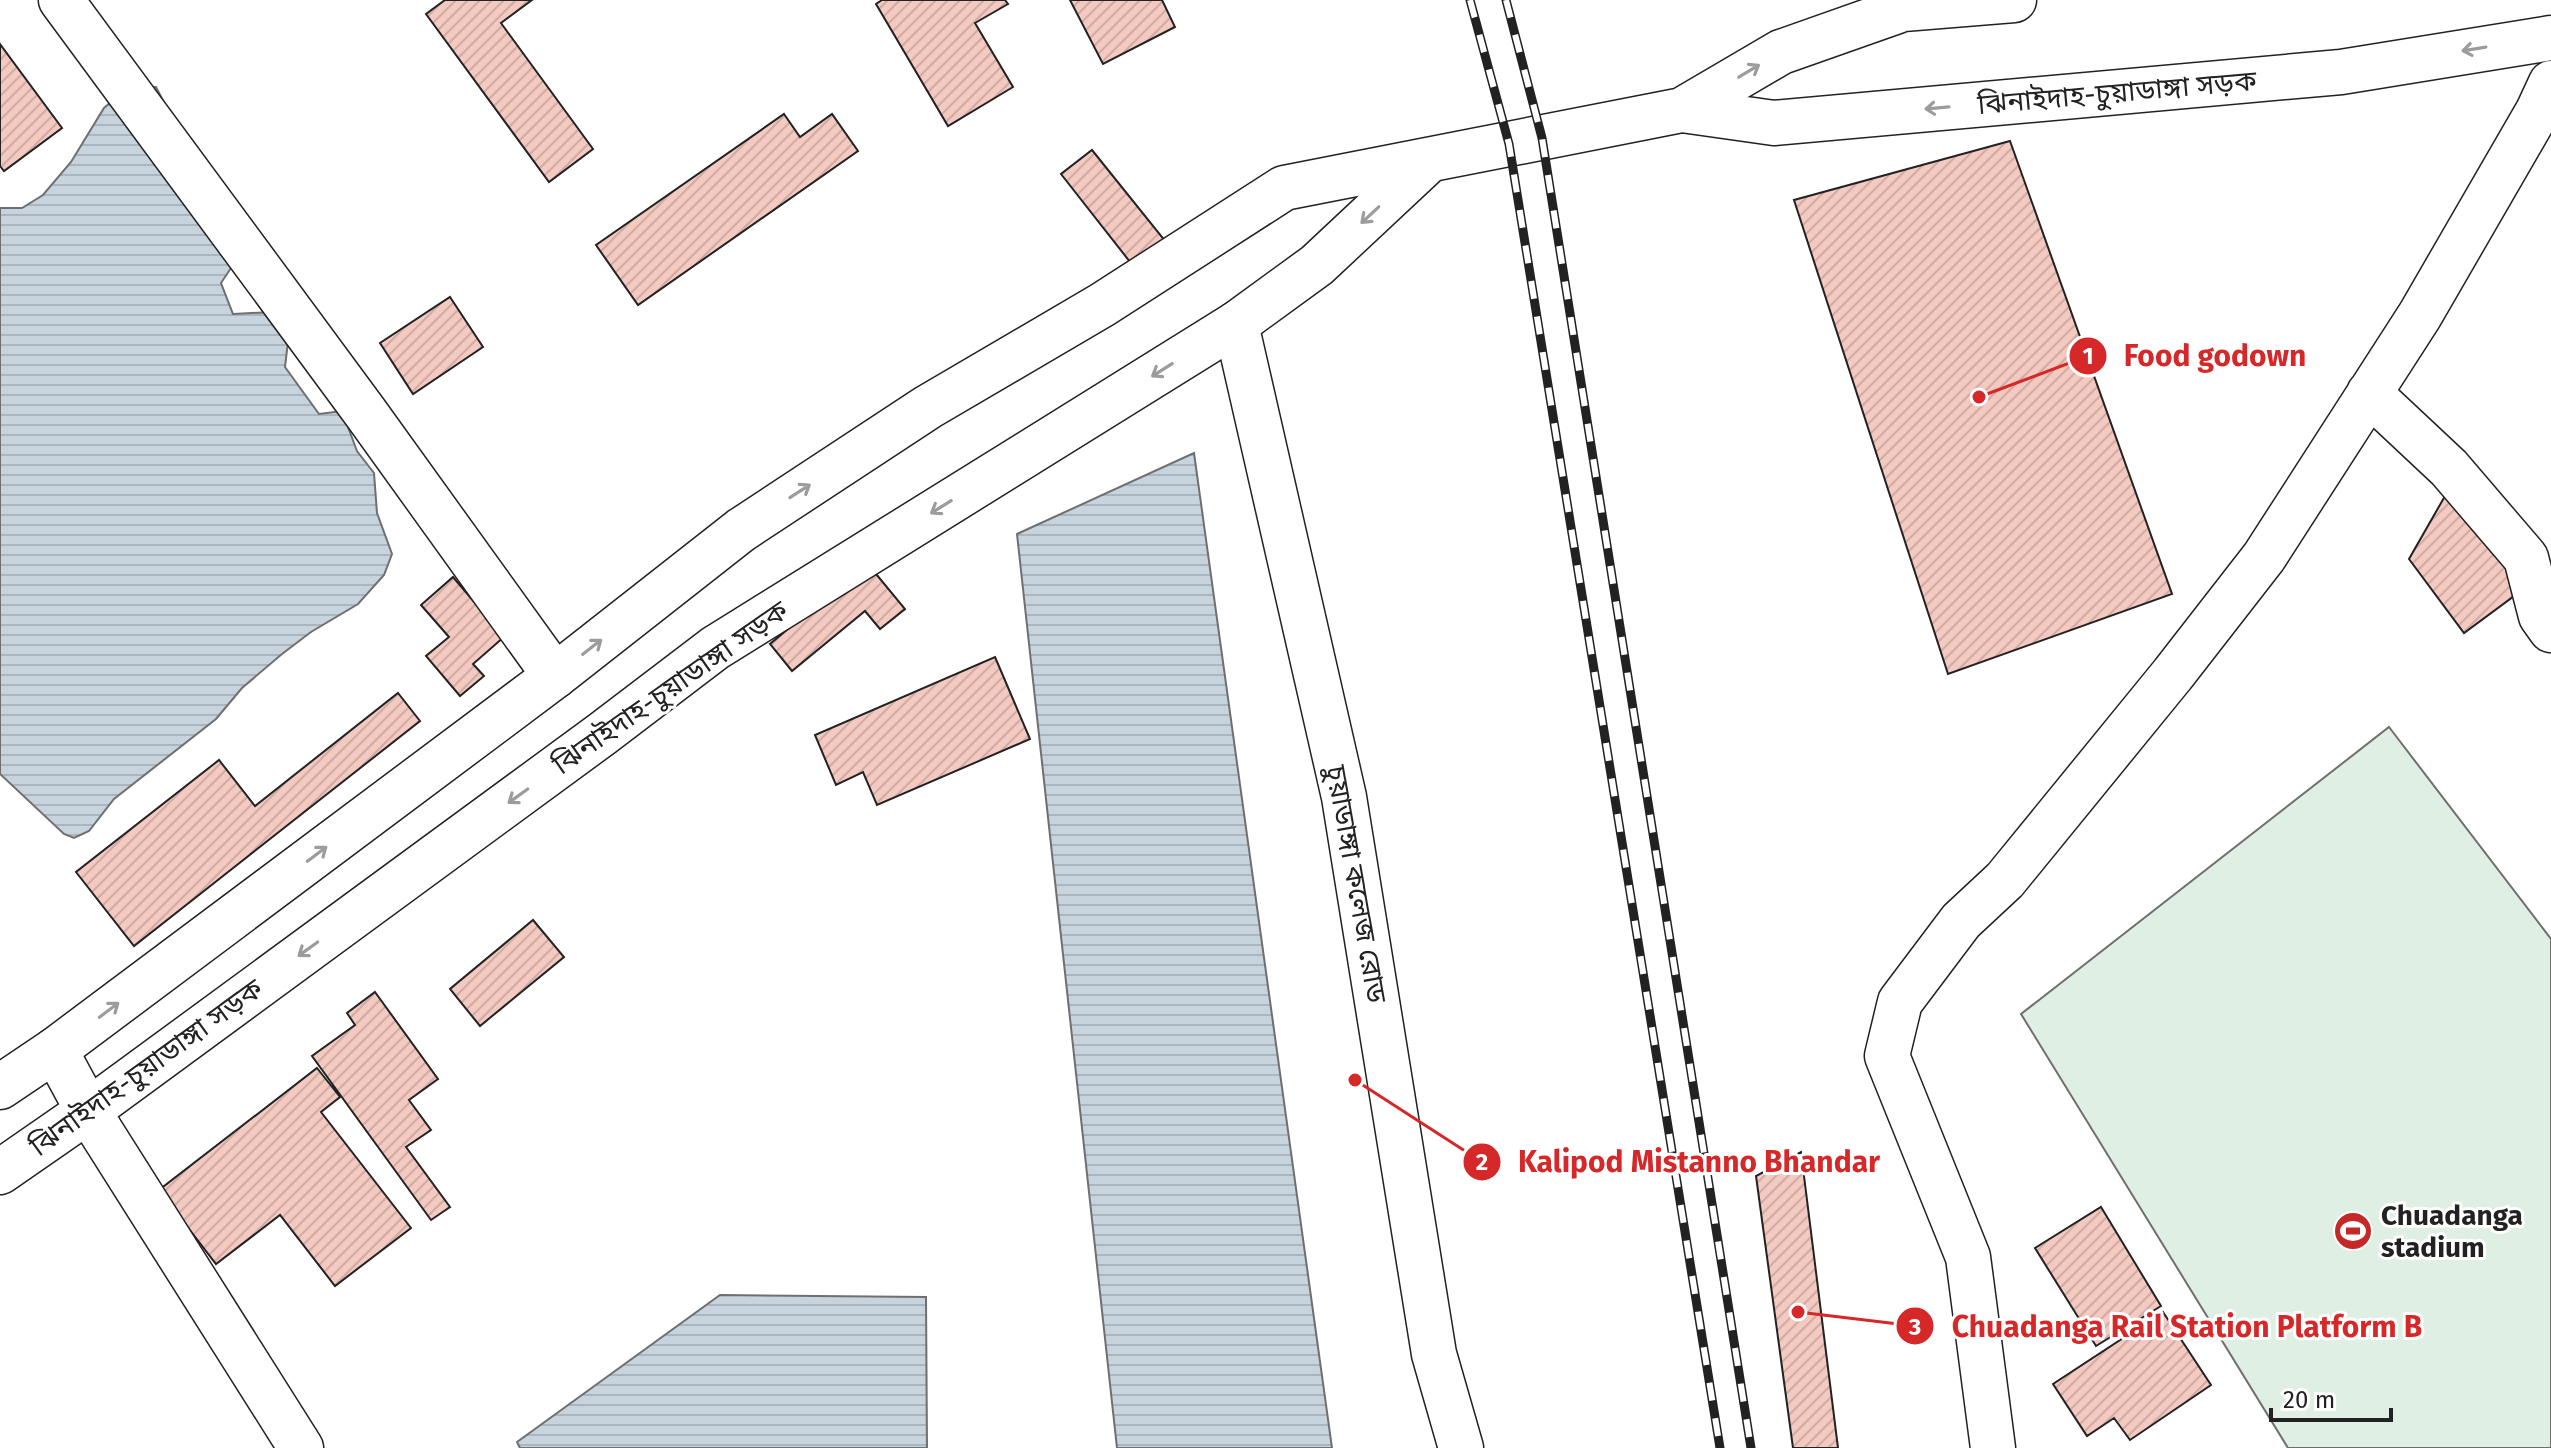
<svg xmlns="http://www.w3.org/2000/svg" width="2551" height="1448" viewBox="0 0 2551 1448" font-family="'Fira Sans','Noto Sans Bengali',sans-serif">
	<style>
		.park { fill: #e0efe3; stroke: #6f6f6f; stroke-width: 2 }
		.water { fill: url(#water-rules); stroke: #6f6f6f; stroke-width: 2 }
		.building { fill: url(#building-hatch); stroke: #222; stroke-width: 2 }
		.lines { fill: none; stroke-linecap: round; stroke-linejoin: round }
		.minor-casing { stroke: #222; stroke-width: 47 }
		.major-casing { stroke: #222; stroke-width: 47 }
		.minor { stroke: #fff; stroke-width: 44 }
		.major { stroke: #fff; stroke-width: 44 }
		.rail-casing { stroke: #222; stroke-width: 9 }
		.rail { stroke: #fff; stroke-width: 6; stroke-dasharray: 18; stroke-linecap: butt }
		.oneway { stroke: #9c9c9c }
		.labels { text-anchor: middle; stroke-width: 6; stroke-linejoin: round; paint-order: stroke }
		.street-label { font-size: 28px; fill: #222; stroke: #fff }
		.poi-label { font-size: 28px; font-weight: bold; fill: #222; stroke: #fff; text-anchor: start }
		.leader { fill: none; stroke: #d62828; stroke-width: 3 }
		.callout-dot { fill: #d62828; stroke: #fff; stroke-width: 3 }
		.mark-label { font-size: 24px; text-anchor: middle; font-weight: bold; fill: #fff }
		.callout-label { font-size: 30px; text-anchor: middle; font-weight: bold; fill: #d62828; stroke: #fff; stroke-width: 6; stroke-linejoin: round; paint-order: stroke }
	</style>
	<defs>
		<pattern id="water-rules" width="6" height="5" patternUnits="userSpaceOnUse" patternTransform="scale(2)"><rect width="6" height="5" fill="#c7d3dd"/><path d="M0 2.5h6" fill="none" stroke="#abb5bd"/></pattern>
		<pattern id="building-hatch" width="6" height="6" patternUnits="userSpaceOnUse" patternTransform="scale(2)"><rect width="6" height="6" fill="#f3c9c0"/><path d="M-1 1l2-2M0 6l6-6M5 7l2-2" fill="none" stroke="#d0aca5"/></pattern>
	</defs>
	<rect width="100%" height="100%" fill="#fff"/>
	<path class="park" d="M2389 727 2551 939V1448H2288L2021 1014Z"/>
	<path class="water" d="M156 87 185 143 237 259 221 283 233 314 272 312 289 333 285 367 319 414 342 411 357 451 374 473 377 513 392 554 384 575 358 604 311 632 282 654 242 688 216 719 114 799 89 831 74 838 64 834 0 774V208H22L43 195 71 162 104 108 126 89Z
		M1194 453 1332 1448H1117L1017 534Z
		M720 1295 926 1297 927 1448H520L517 1442Z"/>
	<path class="building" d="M445 0H532L501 23 593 149 549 182 426 14Z
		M882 0H1005L1008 4 975 23 1013 87 948 126 876 4Z
		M1070 0H1162L1175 27 1103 64Z
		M0 44 62 128 4 171 0 166Z
		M784 114 800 137 832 114 858 151 638 305 596 245Z
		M2010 141 2172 594 1948 674 1794 200Z
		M1092 150 1166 242 1134 267 1061 174Z
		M450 297 483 347 413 394 380 343Z
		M2453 482 2529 585 2464 633 2409 559Z
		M867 563 905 609 880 629 865 611 792 671 770 644Z
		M453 577 504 637 473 664 484 676 460 696 426 656 449 637 421 605Z
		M995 657 1030 739 877 805 863 772 836 785 815 735Z
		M398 693 420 721 134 946 76 872 219 760 255 806Z
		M533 920 564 957 480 1026 450 989Z
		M375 992 438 1079 409 1100 431 1130 406 1147 450 1207 431 1220 312 1056 355 1025 347 1013Z
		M317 1068 340 1097 321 1112 411 1228 335 1286 280 1215 216 1264 159 1190Z
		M1801 1152 1838 1448H1793L1756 1176Z
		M2101 1207 2161 1306 2096 1346 2035 1248Z
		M2163 1312 2211 1385 2130 1440 2114 1418 2087 1436 2053 1384Z"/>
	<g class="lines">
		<g class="minor-casing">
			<path id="minor" d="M61 0 365 412 555 676
				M1236 324 1344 797 1434 1354 1461 1448
				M2369 393 2449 468 2526 558 2541 616 2551 630
				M55 1050 88 1111 301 1448
				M1993 1448 1968 1257 1887 1056 1900 1002 1961 921 2005 880 2173 674 2264 557 2420 315 2538 111 2551 83"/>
		</g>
		<g class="major-casing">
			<path id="major" d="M1682 110 1781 52 1903 9 2014 0
				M0 1087 55 1050 555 676 741 530 928 407 1102 305 1284 188 1682 110 1774 123 2341 72 2551 38
				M0 1172 88 1111 602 734 715 648 1236 324 1317 265 1427 162"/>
		</g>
		<use href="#minor" class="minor"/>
		<use href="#major" class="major"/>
		<g class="rail-casing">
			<path id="rail" d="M1470 0 1509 144 1720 1448
				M1506 0 1542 138 1751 1448"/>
		</g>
		<use href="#rail" class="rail"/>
	</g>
	<defs><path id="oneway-shaft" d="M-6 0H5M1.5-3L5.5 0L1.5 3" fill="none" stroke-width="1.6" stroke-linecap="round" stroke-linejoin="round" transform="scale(2)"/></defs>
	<g class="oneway">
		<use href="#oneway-shaft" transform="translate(2474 49) rotate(171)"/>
		<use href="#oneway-shaft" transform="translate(1749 71) rotate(-31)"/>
		<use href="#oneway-shaft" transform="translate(1937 108) rotate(175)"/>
		<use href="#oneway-shaft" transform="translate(1370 215) rotate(137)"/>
		<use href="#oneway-shaft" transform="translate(1162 370) rotate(148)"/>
		<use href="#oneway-shaft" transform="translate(800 491) rotate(-33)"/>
		<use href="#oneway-shaft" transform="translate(941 507) rotate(148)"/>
		<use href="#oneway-shaft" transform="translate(592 647) rotate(-38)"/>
		<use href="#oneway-shaft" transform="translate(518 796) rotate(144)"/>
		<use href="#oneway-shaft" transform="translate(317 854) rotate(-37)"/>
		<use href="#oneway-shaft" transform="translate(308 949) rotate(144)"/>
		<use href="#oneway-shaft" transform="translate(109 1010) rotate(-37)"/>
	</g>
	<defs>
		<g id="stadium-disc" transform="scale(2)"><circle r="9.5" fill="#c62828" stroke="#fff"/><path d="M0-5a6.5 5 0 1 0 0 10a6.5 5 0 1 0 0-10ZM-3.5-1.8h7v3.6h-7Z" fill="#fff"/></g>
	</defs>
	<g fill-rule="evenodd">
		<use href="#stadium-disc" x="2353" y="1231"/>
	</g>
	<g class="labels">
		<g class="street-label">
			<text transform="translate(2117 92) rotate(-5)" y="10">ঝিনাইদাহ-চুয়াডাঙ্গা সড়ক</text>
			<text transform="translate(670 687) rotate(-35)" y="10">ঝিনাইদাহ-চুয়াডাঙ্গা সড়ক</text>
			<text transform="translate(1357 884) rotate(80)" y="10">চুয়াডাঙ্গা কলেজ রোড</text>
			<text transform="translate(146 1067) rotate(-36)" y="10">ঝিনাইদাহ-চুয়াডাঙ্গা সড়ক</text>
		</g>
		<g class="poi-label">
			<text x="2381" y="1225">Chuadanga<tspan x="2381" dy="32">stadium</tspan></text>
		</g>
	</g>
	<path class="leader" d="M1979 397L2088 356M1355 1080L1482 1162M1798 1312L1915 1326"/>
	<g class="callout-dot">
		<circle cx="1979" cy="397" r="8"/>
		<circle cx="1355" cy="1080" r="8"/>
		<circle cx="1798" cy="1312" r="8"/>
		<circle cx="2088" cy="356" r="20"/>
		<circle cx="1482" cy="1162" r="20"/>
		<circle cx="1915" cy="1326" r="20"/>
	</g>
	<g class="mark-label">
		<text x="2088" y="364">1</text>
		<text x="1482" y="1170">2</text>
		<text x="1915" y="1335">3</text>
	</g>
	<g class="callout-label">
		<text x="2215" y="366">Food godown</text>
		<text x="1699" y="1172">Kalipod Mistanno Bhandar</text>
		<text x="2187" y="1337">Chuadanga Rail Station Platform B</text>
	</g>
	<path d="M2271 1408v12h120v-12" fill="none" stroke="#222222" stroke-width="4"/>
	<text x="2283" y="1408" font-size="24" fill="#222222" stroke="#ffffff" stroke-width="6" paint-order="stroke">20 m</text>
</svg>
